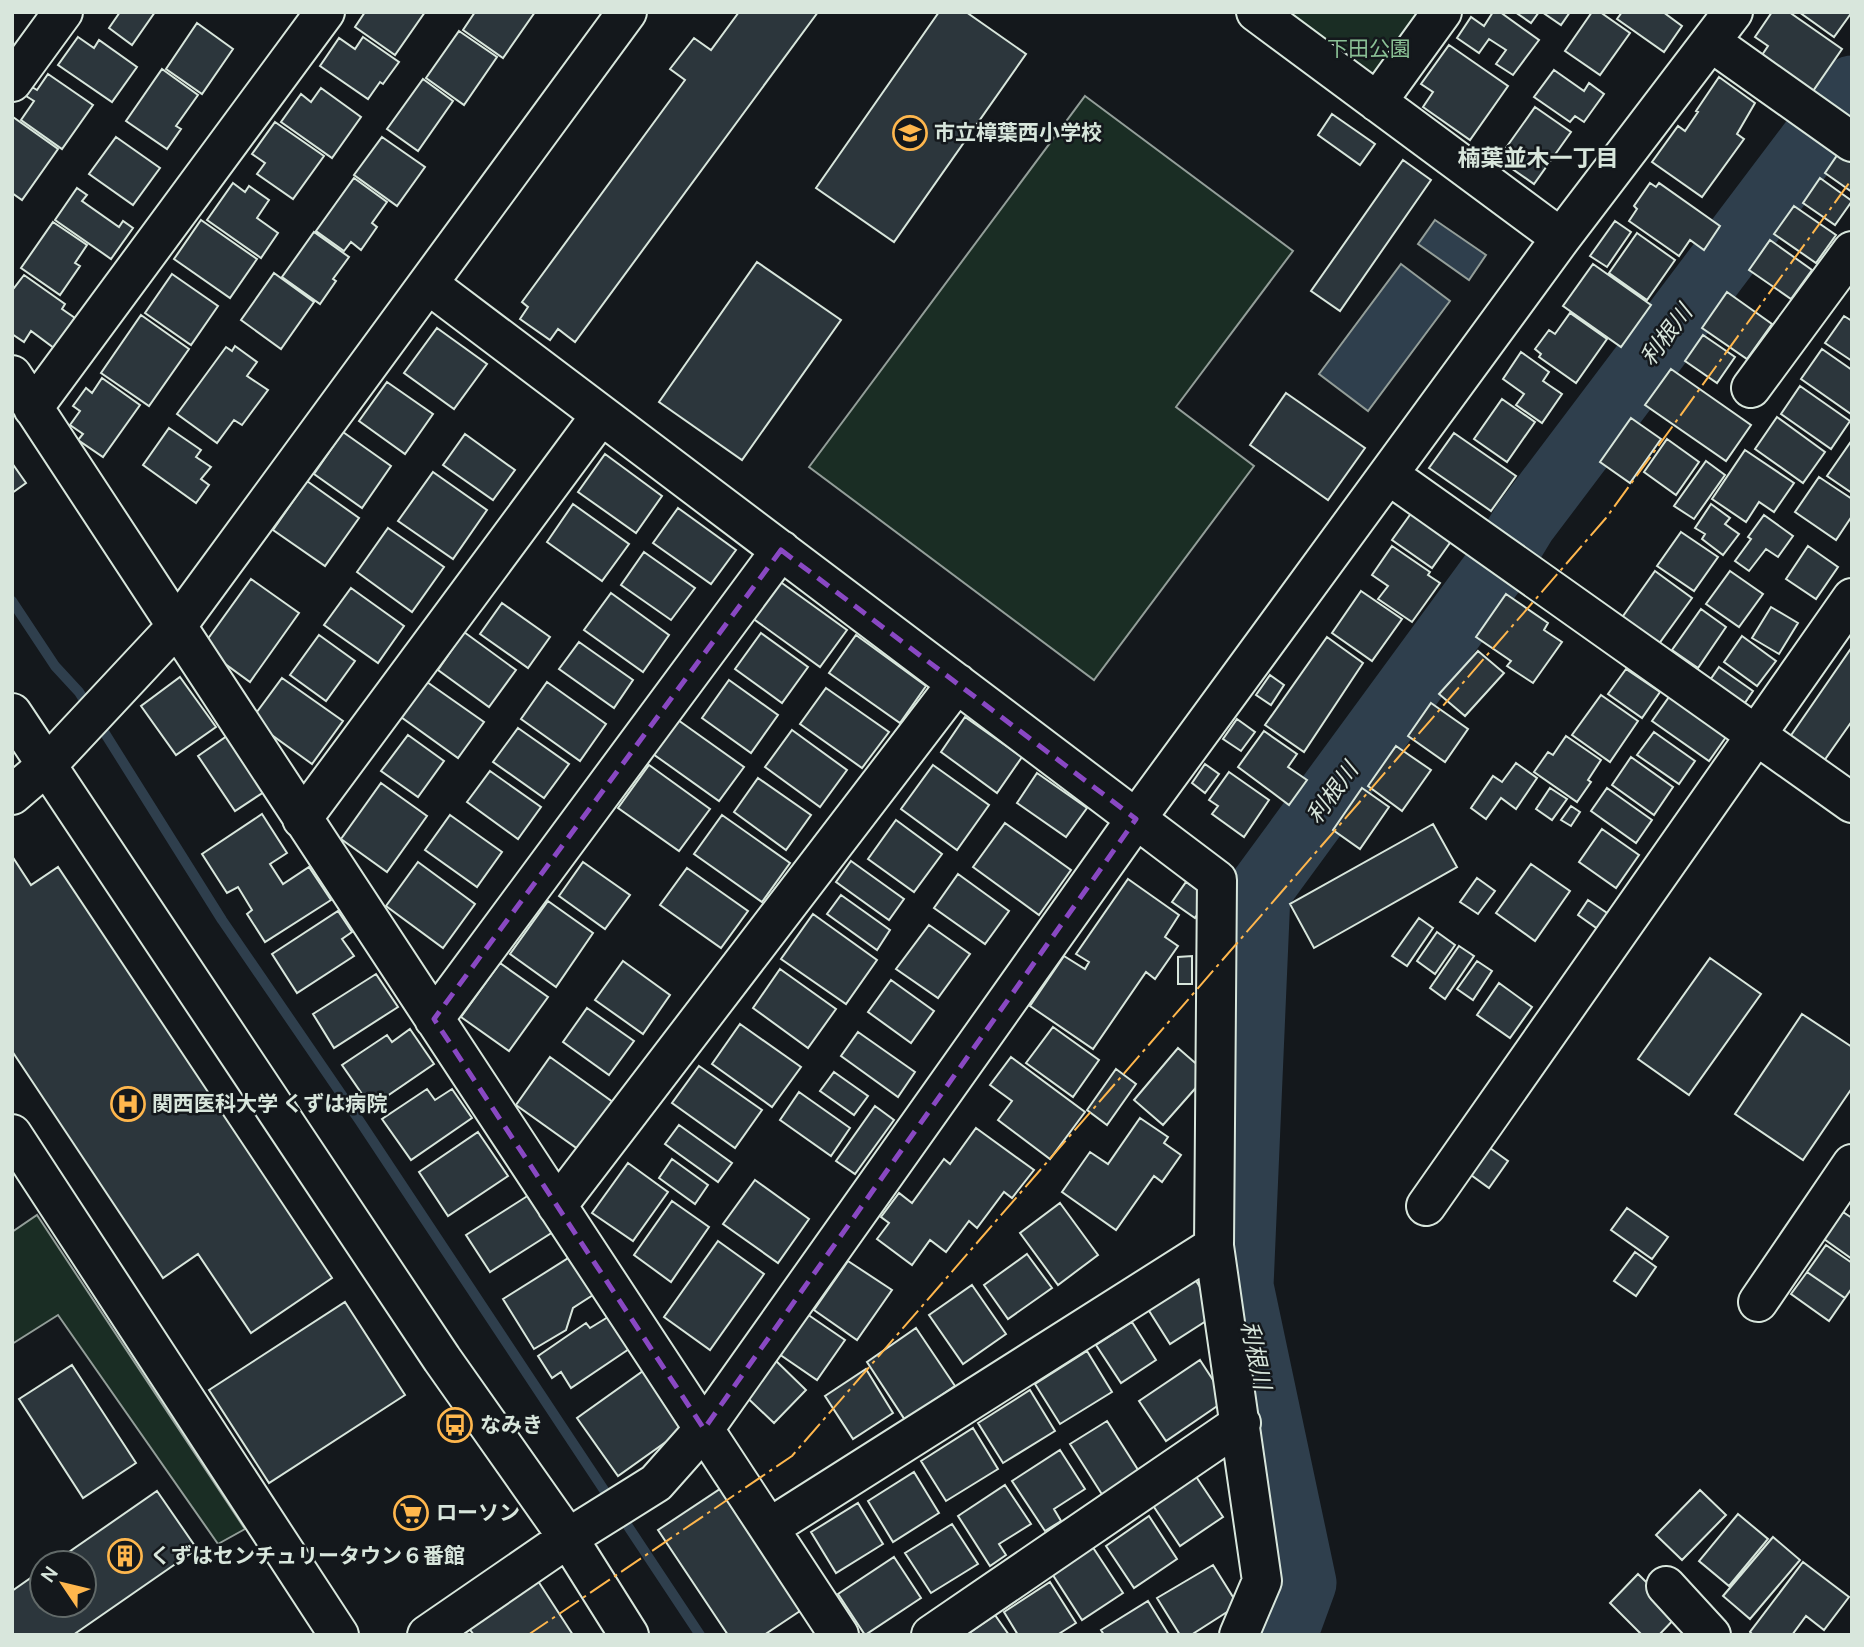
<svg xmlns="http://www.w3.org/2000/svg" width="1864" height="1647" viewBox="0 0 1864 1647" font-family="Manrope,'Noto Sans JP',sans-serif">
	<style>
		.green { fill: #1a2d24; stroke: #939e99; stroke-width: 2 }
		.water { fill: #2f3f4d; stroke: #939e99; stroke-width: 2 }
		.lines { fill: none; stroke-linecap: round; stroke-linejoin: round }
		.stream { stroke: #2f3f4d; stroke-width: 10 }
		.river { stroke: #2f3f4d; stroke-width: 65 }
		.building { fill: #2c363c; stroke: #d8e6dc; stroke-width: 2 }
		.minor-casing { stroke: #d8e6dc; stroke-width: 42 }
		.minor { stroke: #14181c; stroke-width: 38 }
		.power { stroke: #ffb74d; stroke-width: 2; stroke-dasharray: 24 5 3.5 5; stroke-linecap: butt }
		.marked { fill: none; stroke: #8948c3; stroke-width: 5; stroke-dasharray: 14 9; stroke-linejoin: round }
		.labels { text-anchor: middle; stroke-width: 5; stroke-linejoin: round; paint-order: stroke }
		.park-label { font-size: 21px; fill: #8ac095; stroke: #14181c }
		.poi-label { font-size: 21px; font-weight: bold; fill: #d8e6dc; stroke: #14181c; text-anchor: start }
		.neighbourhood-label { font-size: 23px; font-weight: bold; fill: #d8e6dc; stroke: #14181c }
		.water-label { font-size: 23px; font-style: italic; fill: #d8e6dc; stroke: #14181c }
	</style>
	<rect width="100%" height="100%" fill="#14181c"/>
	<path class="green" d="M1256 12H1442L1377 102Z
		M1085 96 1293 251 1176 407 1254 466 1094 680 809 467Z
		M37 1215 245 1529 218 1544 58 1315 12 1344V1232Z"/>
	<path class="water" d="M1435 220 1486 255 1469 280 1418 244Z
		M1401 264 1450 301 1368 411 1319 374Z"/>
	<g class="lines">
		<path class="stream" d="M12 601 55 666 79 692 222 920 359 1120 700 1635"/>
		<path class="river" d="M1285 1635 1304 1583 1241 1286 1258 893 1499 564 1524 523 1852 88"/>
	</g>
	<path class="building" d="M120 12H155L132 45 109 28Z
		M365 12H425L395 55 355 27Z
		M475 12H535L503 58 463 30Z
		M739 12H818L575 342 558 329 550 340 520 319 528 307 522 302 685 80 670 69 694 38 711 50Z
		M939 12H966L1026 54 894 242 816 188Z
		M1493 12H1500L1539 40 1513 75 1496 64 1506 50 1489 39 1479 53 1457 38 1471 17 1484 26Z
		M1515 12H1539L1531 23Z
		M1542 12H1570L1561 25Z
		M1592 12H1600L1630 33 1600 75 1565 51Z
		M1622 12H1663L1682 26 1664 52 1617 19Z
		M1772 12H1789L1842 49 1813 91 1762 55 1768 46 1755 37Z
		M1799 12H1852L1834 37Z
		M197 23 233 49 202 94 166 69Z
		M459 31 497 57 464 105 426 78Z
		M78 37 94 48 99 40 137 67 112 102 58 65Z
		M363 37 399 62 383 84 380 82 368 99 320 66 339 38 355 49Z
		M1449 45 1508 86 1470 140 1423 107 1433 92 1421 84Z
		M162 69 198 95 176 126 181 129 167 149 126 121Z
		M1554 70 1584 91 1589 83 1604 94 1584 122 1575 116 1570 122 1534 97Z
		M48 74 93 105 62 149 21 120 34 101 26 96 32 87 37 90Z
		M1719 77 1755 103 1737 134 1744 139 1702 197 1652 162 1678 126 1685 131 1698 112 1696 111Z
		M423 79 453 101 418 151 387 129Z
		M321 88 361 117 332 158 281 122 301 94 311 102Z
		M1535 107 1571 132 1534 184 1498 159Z
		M1332 114 1375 144 1360 165 1318 135Z
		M13 117 58 149 22 200 12 193Z
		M275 122 324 156 293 199 257 174 265 163 252 154Z
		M116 137 160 168 133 205 89 174Z
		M382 137 425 167 397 206 354 175Z
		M1840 151 1852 159V192L1825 173Z
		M1403 160 1431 180 1340 311 1311 291Z
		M354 178 387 202 372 223 377 227 361 250 351 242 344 251 316 231Z
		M1820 178 1852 201 1835 225 1803 203Z
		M233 183 245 192 249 186 269 200 257 218 278 233 261 258 207 220Z
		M1650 183 1656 187 1659 183 1720 226 1704 250 1690 240 1679 256 1629 221 1637 209 1634 206Z
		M77 188 87 195 82 201 119 227 123 221 133 228 111 259 55 220Z
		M1794 206 1836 235 1816 263 1774 234Z
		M201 220 257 259 230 298 174 259Z
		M1615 221 1631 232 1607 267 1590 256Z
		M53 222 87 245 75 263 80 266 60 295 21 268Z
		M314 232 349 257 333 279 336 281 320 304 282 277Z
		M1637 233 1675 260 1647 300 1609 273Z
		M1770 240 1812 270 1791 299 1749 270Z
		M757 262 841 320 742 460 659 402Z
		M1593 264 1651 305 1621 347 1563 306Z
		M274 273 314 302 281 349 241 320Z
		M172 274 218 306 191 345 145 313Z
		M24 275 65 304 62 309 75 318 54 348 31 331 24 342 12 334V287L14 288Z
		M1727 292 1772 324 1747 359 1702 328Z
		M1570 313 1607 339 1576 383 1539 357 1541 354 1535 349 1549 330 1555 334Z
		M141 315 189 349 149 406 101 373Z
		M1844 316 1852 321V361L1825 343Z
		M437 328 487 364 454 409 404 373Z
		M1703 335 1735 357 1717 383 1685 361Z
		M235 346 257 362 247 376 268 390 242 425 234 420 217 443 177 414 226 347 232 351Z
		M1822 349 1852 370 1851 414 1801 379Z
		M1521 352 1549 372 1543 381 1562 394 1542 423 1516 405 1524 394 1503 379Z
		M1671 369 1751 425 1726 461 1645 405Z
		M102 378 140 405 103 457 78 440 83 434 70 425 80 411 73 406 86 388 92 393Z
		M387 382 433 414 405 454 359 421Z
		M1800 386 1850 421 1831 449 1781 414Z
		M1286 393 1365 448 1328 500 1250 445Z
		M1502 399 1535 422 1507 462 1474 439Z
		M1777 417 1825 452 1803 483 1755 449Z
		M1631 418 1661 439 1630 483 1600 462Z
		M169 428 201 450 196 457 211 467 201 479 209 485 196 503 143 465Z
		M343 432 391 466 362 508 314 474Z
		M1454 433 1516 476 1491 511 1429 468Z
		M465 434 515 470 493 500 443 465Z
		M1667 439 1699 462 1676 495 1644 472Z
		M1852 440V493L1827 476Z
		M1745 450 1794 483 1774 512 1759 502 1746 522 1712 499Z
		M605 454 662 496 636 533 578 492Z
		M1706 461 1725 475 1694 519 1674 506Z
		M12 463 26 483 12 493Z
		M433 472 487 510 453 559 398 521Z
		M1819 477 1852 499V516L1836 540 1795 512Z
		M307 481 359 518 325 566 273 530Z
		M573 504 629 544 602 581 547 542Z
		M1711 504 1730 518 1725 524 1739 534 1723 555 1702 539 1705 534 1695 528Z
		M1417 505 1457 533 1432 568 1392 540Z
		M678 508 736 550 711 584 653 543Z
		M1764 515 1793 536 1778 557 1766 549 1749 571 1735 561 1751 539 1748 537Z
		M388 528 444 567 412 612 357 572Z
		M1681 532 1718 557 1694 591 1657 566Z
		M1392 546 1430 572 1428 575 1440 583 1412 622 1378 599 1388 586 1372 575Z
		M1808 546 1838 567 1816 599 1786 579Z
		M644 552 695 588 671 620 621 585Z
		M1655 571 1692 598 1653 652 1616 626Z
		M1730 571 1763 594 1739 627 1706 604Z
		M775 578 847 630 820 667 748 615Z
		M251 579 299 613 250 682 202 647Z
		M351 588 404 626 378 663 324 625Z
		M1361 591 1402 619 1372 661 1332 633Z
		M611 593 669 635 643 672 584 630Z
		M1506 594 1548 623 1544 630 1562 642 1533 683 1507 666 1511 661 1476 637Z
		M502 603 550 637 528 668 480 634Z
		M1771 607 1798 623 1779 654 1752 638Z
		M1701 609 1726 627 1698 668 1672 650Z
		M464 632 516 670 489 707 438 670Z
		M761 633 808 667 782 703 735 669Z
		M319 635 355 661 326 701 290 675Z
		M856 635 926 686 900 723 829 673Z
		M1742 636 1776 661 1757 686 1724 662Z
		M1327 637 1363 663 1304 752 1265 725Z
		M579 642 633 680 614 708 559 669Z
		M1852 647V721L1819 768 1785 744Z
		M1478 651 1504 673 1465 716 1439 694Z
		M1719 667 1753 691 1738 713 1704 689Z
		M1626 669 1660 692 1642 718 1608 694Z
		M1270 675 1284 685 1271 705 1256 695Z
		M180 677 216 727 176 755 141 706Z
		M282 678 343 721 312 764 251 720Z
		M729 680 778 715 751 753 702 718Z
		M427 682 484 722 458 758 401 717Z
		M547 682 606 724 580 761 521 719Z
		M826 688 889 732 862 768 800 724Z
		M1601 695 1638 721 1610 762 1572 735Z
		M1669 697 1726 737 1709 761 1652 721Z
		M1431 703 1468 729 1445 762 1408 736Z
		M965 717 1022 757 997 793 941 752Z
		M1237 719 1255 732 1241 751 1223 739Z
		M678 720 744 767 719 801 653 754Z
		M518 728 569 764 544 798 493 762Z
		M792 730 847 770 820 807 765 767Z
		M1264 731 1297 754 1288 767 1307 780 1289 805 1238 767Z
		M1654 732 1695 761 1679 784 1637 755Z
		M408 735 444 761 418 797 381 771Z
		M227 736 264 792 235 811 198 756Z
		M1566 736 1601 760 1588 780 1591 782 1577 802 1534 772 1548 752 1553 755Z
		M1396 746 1431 770 1402 811 1368 786Z
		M1631 757 1673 787 1654 815 1612 785Z
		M1516 763 1537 778 1516 809 1501 798 1486 819 1471 808 1493 776 1502 782Z
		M1205 764 1219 774 1205 793 1192 783Z
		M649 765 710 809 679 851 618 808Z
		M933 765 989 805 957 850 901 809Z
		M490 771 541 807 518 839 467 802Z
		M1229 772 1269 800 1244 837 1212 814 1218 806 1209 800Z
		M1037 773 1087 808 1066 837 1017 803Z
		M758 778 811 815 786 850 734 812Z
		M381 783 427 816 387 872 341 839Z
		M1362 788 1389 807 1360 849 1333 830Z
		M1550 788 1567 799 1552 820 1536 809Z
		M1607 788 1652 820 1636 843 1591 811Z
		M1571 806 1580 812 1571 826 1561 820Z
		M262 814 287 853 270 864 283 884 309 867 331 900 265 942 247 914 252 910 238 887 227 893 202 854Z
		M450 815 502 852 477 887 425 850Z
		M722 815 790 863 762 902 694 854Z
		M896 820 942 854 914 892 868 859Z
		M1005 823 1071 870 1039 915 973 867Z
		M1433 824 1457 867 1314 948 1290 904Z
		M1602 829 1639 855 1616 888 1579 862Z
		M12 856 31 885 58 867 332 1278 251 1333 198 1254 163 1278 12 1051Z
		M851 861 904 899 889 920 836 882Z
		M418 862 475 904 443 948 386 906Z
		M583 862 630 895 605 929 559 896Z
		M1531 864 1570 891 1535 941 1496 913Z
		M687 868 748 911 721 948 660 905Z
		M958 874 1009 911 985 944 934 908Z
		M1477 878 1495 891 1478 914 1460 902Z
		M1128 879 1179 915 1165 937 1178 946 1155 979 1146 972 1093 1049 1030 1006 1064 956 1085 969 1089 962 1076 954Z
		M1186 882 1208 897 1195 918 1172 902Z
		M841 895 890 930 877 950 827 914Z
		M1588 900 1613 917 1602 932 1578 915Z
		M548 901 593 933 556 987 510 954Z
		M338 911 352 932 342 939 354 956 297 993 272 954Z
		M813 914 877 960 846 1004 781 959Z
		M1419 918 1433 928 1407 966 1392 956Z
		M929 925 970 954 938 998 896 969Z
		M1437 932 1455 945 1435 974 1417 961Z
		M1459 946 1474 956 1445 999 1430 988Z
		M1192 956V984H1178V957Z
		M1710 958 1761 994 1689 1095 1638 1059Z
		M623 961 670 995 643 1034 595 1000Z
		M1477 961 1492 971 1473 1000 1457 989Z
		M500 963 548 997 509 1051 461 1017Z
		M780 969 836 1009 808 1048 753 1008Z
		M376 974 398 1007 334 1048 313 1014Z
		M891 980 934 1011 911 1043 868 1012Z
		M1499 983 1532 1007 1510 1038 1477 1015Z
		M587 1008 634 1041 609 1075 563 1042Z
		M1802 1014 1852 1047V1088L1803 1160 1735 1114Z
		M740 1024 801 1067 772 1107 712 1064Z
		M1053 1027 1099 1060 1073 1097 1026 1063Z
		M410 1029 434 1064 371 1107 342 1065 387 1035 392 1042Z
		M858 1032 915 1072 898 1097 841 1056Z
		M1178 1048 1208 1074 1163 1125 1134 1100Z
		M550 1057 617 1105 582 1152 516 1105Z
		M1011 1057 1085 1112 1050 1159 998 1120 1012 1101 990 1085Z
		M699 1066 762 1110 735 1148 672 1103Z
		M1116 1069 1136 1084 1107 1125 1087 1110Z
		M834 1072 868 1096 854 1115 820 1091Z
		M427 1089 435 1100 452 1089 472 1118 411 1160 382 1119Z
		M799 1092 850 1128 831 1156 780 1120Z
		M875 1106 894 1120 855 1174 836 1161Z
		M1140 1118 1168 1137 1164 1143 1181 1155 1162 1182 1154 1176 1116 1230 1062 1192 1090 1152 1108 1164Z
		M679 1125 732 1163 718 1182 665 1144Z
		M976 1128 1034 1170 1012 1198 1004 1192 977 1228 969 1221 946 1252 930 1240 912 1265 877 1239 889 1223 881 1217 899 1193 912 1203 944 1159 950 1164Z
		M478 1132 508 1176 448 1216 419 1172Z
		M1490 1148 1508 1161 1489 1188 1471 1175Z
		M672 1159 708 1185 695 1204 659 1178Z
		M628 1163 668 1192 633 1241 592 1213Z
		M755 1180 809 1219 778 1263 723 1224Z
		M529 1195 553 1232 490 1272 466 1235Z
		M672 1201 709 1227 671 1282 634 1255Z
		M1060 1203 1098 1255 1058 1285 1020 1233Z
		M1627 1208 1668 1237 1652 1259 1611 1230Z
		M1843 1212 1852 1218V1259L1824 1239Z
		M718 1241 764 1274 710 1350 664 1317Z
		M1826 1245 1852 1263V1288L1845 1298 1807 1272Z
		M1635 1252 1656 1267 1636 1296 1614 1281Z
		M1027 1254 1052 1288 1008 1319 984 1285Z
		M570 1257 593 1295 573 1308 566 1330 534 1349 503 1299Z
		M848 1261 892 1290 857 1340 814 1310Z
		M1807 1272 1845 1298 1829 1321 1791 1294Z
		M1193 1276 1217 1314 1170 1344 1146 1306Z
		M972 1285 1006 1334 963 1364 929 1315Z
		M345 1302 405 1395 269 1483 209 1390Z
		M807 1314 845 1340 817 1380 779 1354Z
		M608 1317 629 1349 571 1388 561 1372 552 1378 538 1356 586 1323 590 1328Z
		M1132 1322 1156 1360 1121 1383 1096 1345Z
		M916 1328 955 1386 905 1420 867 1362Z
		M1087 1351 1112 1392 1060 1424 1035 1384Z
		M771 1356 806 1390 774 1423 739 1390Z
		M1200 1360 1226 1400 1166 1441 1139 1401Z
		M72 1365 136 1463 83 1498 19 1399Z
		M866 1369 893 1413 853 1439 825 1396Z
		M643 1371 684 1429 618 1476 577 1418Z
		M1030 1390 1055 1431 1003 1463 978 1423Z
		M1107 1421 1140 1473 1103 1496 1070 1444Z
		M973 1428 998 1469 946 1501 921 1461Z
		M1060 1450 1085 1489 1054 1509 1061 1521 1045 1531 1012 1481Z
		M914 1472 939 1513 893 1542 868 1501Z
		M1195 1475 1223 1517 1180 1546 1152 1504Z
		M1005 1485 1031 1524 999 1544 1006 1555 990 1566 958 1516Z
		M723 1487 803 1609 764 1635H728L658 1530Z
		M1700 1490 1726 1515 1682 1560 1656 1535Z
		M157 1491 197 1549 73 1635H12V1591L42 1570V1605H84V1563H53Z
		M858 1503 883 1544 836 1573 811 1532Z
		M1738 1514 1768 1539 1729 1586 1699 1561Z
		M1149 1516 1177 1559 1134 1588 1106 1546Z
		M952 1524 978 1564 931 1593 905 1553Z
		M1773 1537 1800 1560 1750 1619 1723 1596Z
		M1090 1543 1123 1593 1082 1620 1049 1569Z
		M894 1557 921 1598 865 1635 838 1594Z
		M1803 1562 1849 1597 1824 1630 1806 1616 1792 1635H1753L1750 1632Z
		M1213 1565 1238 1605 1191 1635H1180L1157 1598Z
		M1638 1574 1679 1614 1659 1635H1642L1610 1603Z
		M538 1581 573 1635H474L468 1627Z
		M1050 1582 1076 1623 1057 1635H1018L1004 1612Z
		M1148 1601 1169 1635H1104L1101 1630Z
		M995 1615 1009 1635H966Z"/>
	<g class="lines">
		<g class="minor-casing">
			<path id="minor" d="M1256 12 1561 238
				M1711 42 1852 142
				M12 82 63 12
				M1377 102 1442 12
				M428 284 1217 880 1214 1246 1262 1581 1239 1635
				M12 375 839 1635
				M1751 388 1852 251
				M33 408 325 12
				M1389 475 1852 803
				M12 713 442 1359 568 1538 629 1635
				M12 795 47 765 176 627 627 12
				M302 819 601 415
				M434 1019 781 550
				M12 1134 339 1635
				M557 1206 957 683
				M1426 1206 1852 598
				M1758 1302 1852 1164
				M769 1528 1214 1246
				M1666 1586 1711 1635
				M427 1635 568 1538 656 1483 704 1429 1136 819 1561 238 1733 12
				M931 1635 1241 1423"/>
		</g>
		<use href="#minor" class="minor"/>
		<path class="power" d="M528 1635 792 1456 1606 518 1852 179"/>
	</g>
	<path class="marked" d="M781 550 1136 819 704 1429 434 1019Z"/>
	<defs>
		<g id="school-ring" transform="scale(1.75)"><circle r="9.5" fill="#14181c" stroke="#ffb74d" stroke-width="1.5"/><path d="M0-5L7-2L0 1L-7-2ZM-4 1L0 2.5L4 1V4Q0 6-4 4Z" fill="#ffb74d"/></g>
		<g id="hospital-ring" transform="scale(1.75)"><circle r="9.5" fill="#14181c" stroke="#ffb74d" stroke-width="1.5"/><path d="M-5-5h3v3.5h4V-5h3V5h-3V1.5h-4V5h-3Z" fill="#ffb74d"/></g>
		<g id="bus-ring" transform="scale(1.75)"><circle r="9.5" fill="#14181c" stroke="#ffb74d" stroke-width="1.5"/><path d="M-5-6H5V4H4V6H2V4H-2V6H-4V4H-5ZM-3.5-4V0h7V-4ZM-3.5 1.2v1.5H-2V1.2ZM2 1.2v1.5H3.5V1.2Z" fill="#ffb74d"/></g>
		<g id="supermarket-ring" transform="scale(1.75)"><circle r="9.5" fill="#14181c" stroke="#ffb74d" stroke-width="1.5"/><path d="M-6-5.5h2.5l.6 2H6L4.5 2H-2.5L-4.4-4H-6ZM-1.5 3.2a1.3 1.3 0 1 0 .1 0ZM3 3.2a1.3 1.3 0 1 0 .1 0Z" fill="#ffb74d"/></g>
		<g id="building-ring" transform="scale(1.75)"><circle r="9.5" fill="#14181c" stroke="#ffb74d" stroke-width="1.5"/><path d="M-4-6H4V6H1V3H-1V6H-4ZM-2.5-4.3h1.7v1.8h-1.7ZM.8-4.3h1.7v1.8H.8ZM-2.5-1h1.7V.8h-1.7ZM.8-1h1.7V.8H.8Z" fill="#ffb74d"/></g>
	</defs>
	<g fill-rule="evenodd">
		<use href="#school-ring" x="910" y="133"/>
		<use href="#hospital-ring" x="128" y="1104"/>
		<use href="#bus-ring" x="455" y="1425"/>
		<use href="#supermarket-ring" x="411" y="1513"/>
		<use href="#building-ring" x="125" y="1556"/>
	</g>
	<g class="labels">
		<g class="park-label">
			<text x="1369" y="56">下田公園</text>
		</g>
		<g class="poi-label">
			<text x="934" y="140">市立樟葉西小学校</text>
			<text x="152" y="1111">関西医科大学 くずは病院</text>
			<text x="480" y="1432">なみき</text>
			<text x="436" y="1520">ローソン</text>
			<text x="150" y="1563">くずはセンチュリータウン６番館</text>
		</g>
		<g class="neighbourhood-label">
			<text x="1538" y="166">楠葉並木一丁目</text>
		</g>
		<g class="water-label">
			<text transform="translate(1666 335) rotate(-53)" y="8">利根川</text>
			<text transform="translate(1332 793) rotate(-54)" y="8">利根川</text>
			<text transform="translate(1256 1355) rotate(78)" y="8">利根川</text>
		</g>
	</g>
	<rect width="1864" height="1647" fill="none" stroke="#d8e6dc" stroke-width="28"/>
	<g transform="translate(63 1584) rotate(305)"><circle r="33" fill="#14181c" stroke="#626a69" stroke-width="2"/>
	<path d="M0-5L12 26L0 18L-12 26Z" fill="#ffb74d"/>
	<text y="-10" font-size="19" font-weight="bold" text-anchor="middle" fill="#d8e6dc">N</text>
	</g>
</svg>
